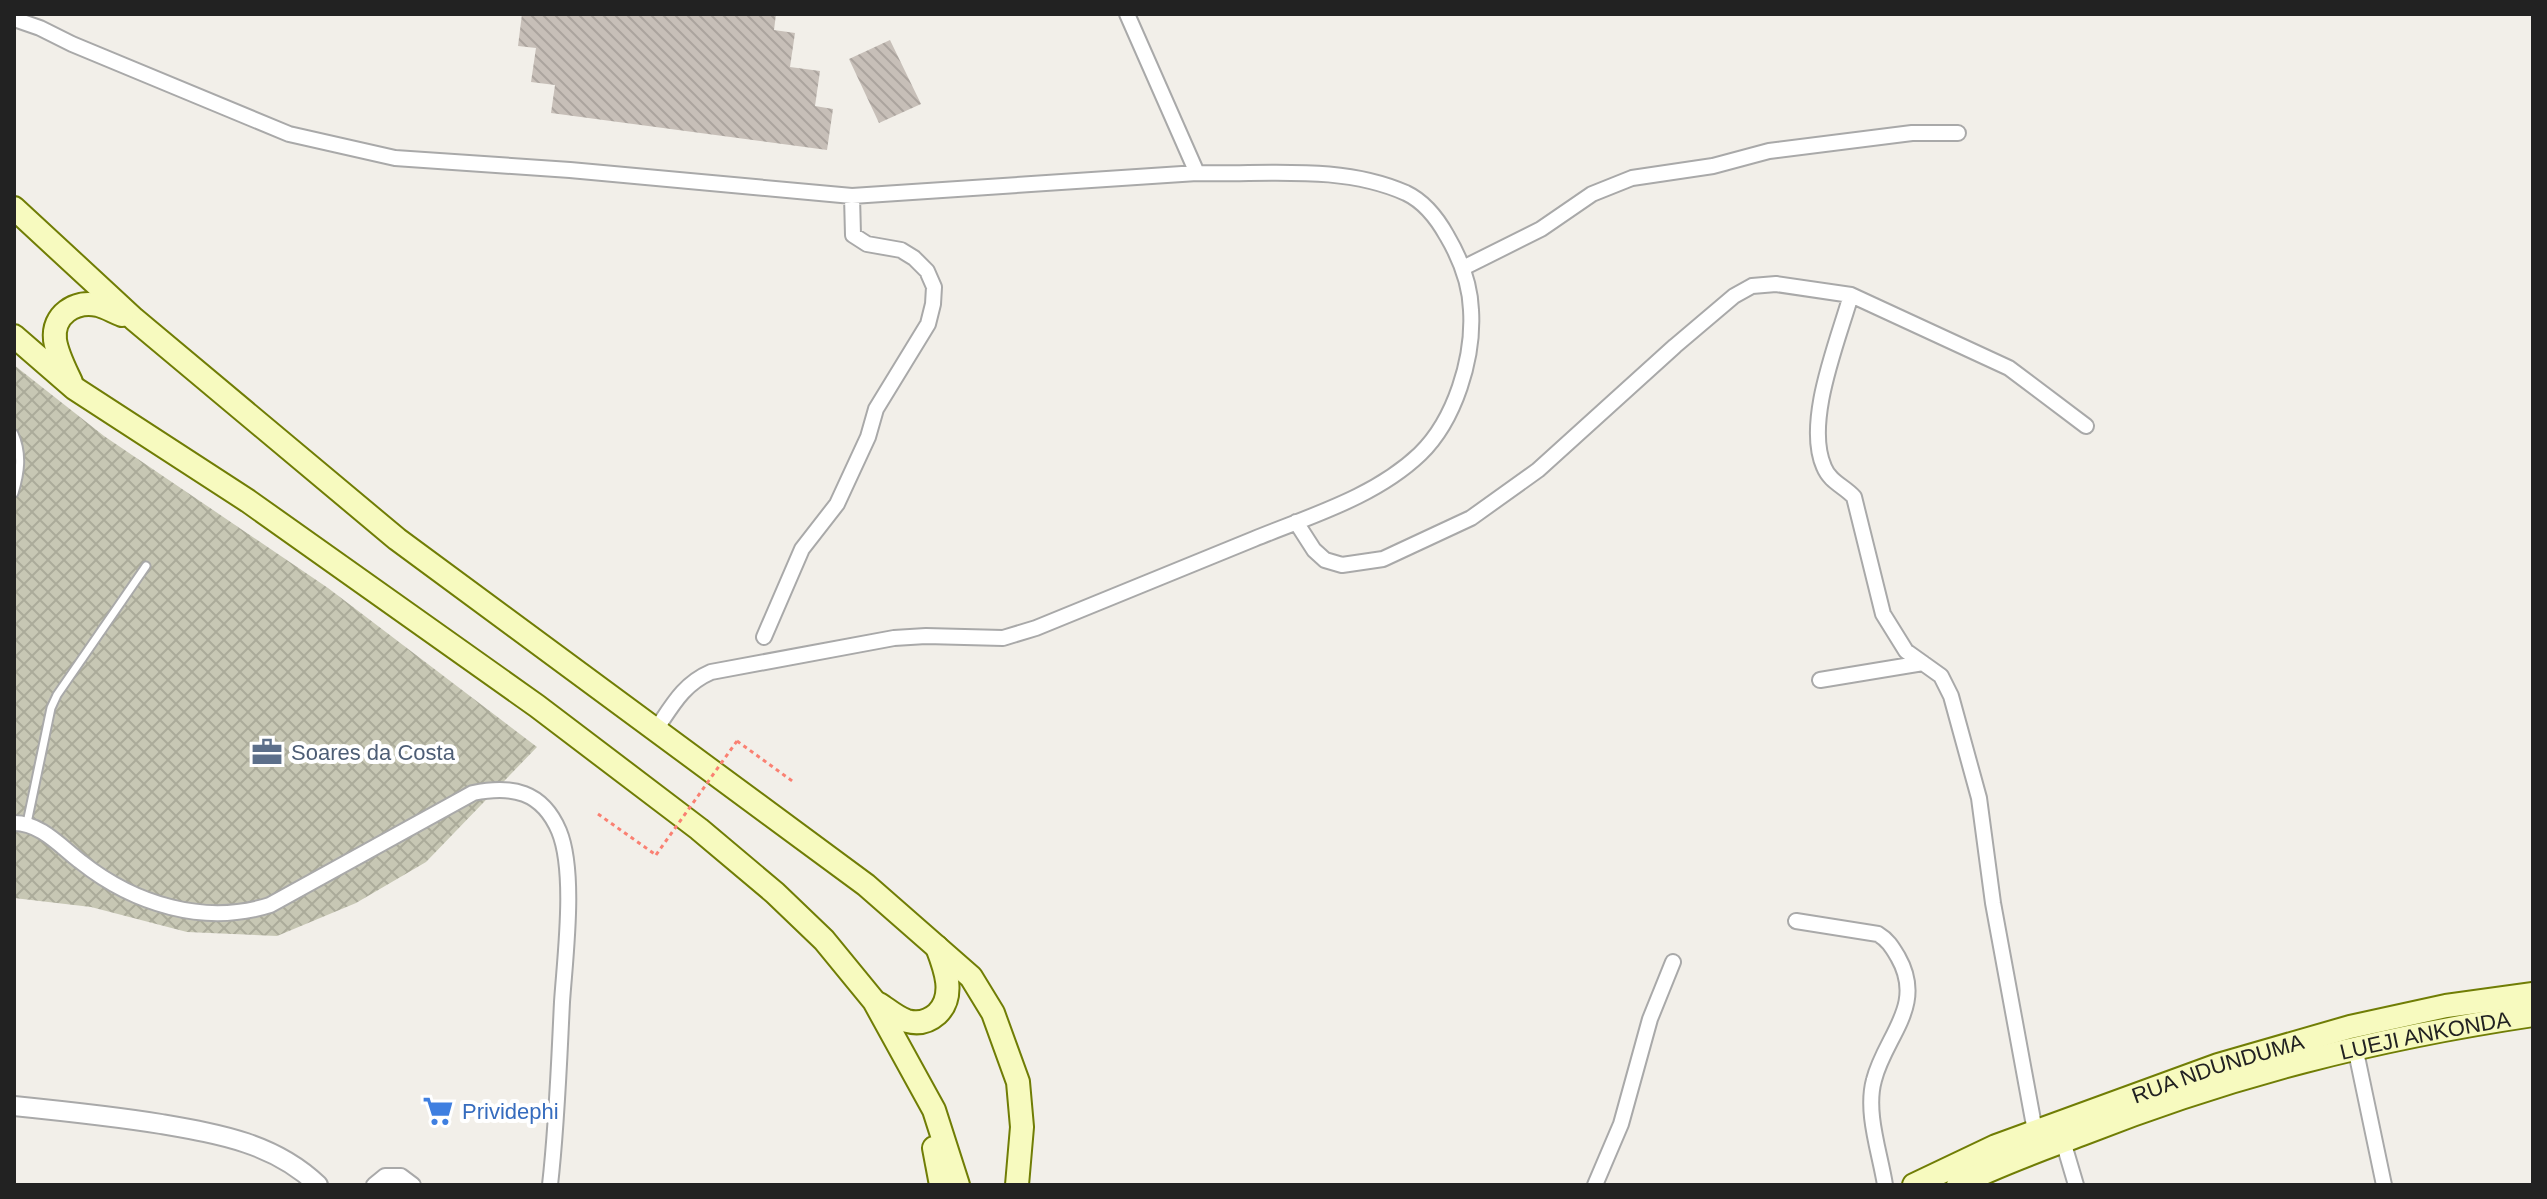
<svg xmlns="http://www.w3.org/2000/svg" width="2547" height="1199" viewBox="0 0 2547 1199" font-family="Arial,sans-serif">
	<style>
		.construction { fill: url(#construction-cross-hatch) }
		.building { fill: url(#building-back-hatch) }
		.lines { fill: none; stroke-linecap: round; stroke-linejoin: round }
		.service-casing { stroke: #a9a9a9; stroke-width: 11 }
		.minor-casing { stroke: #a9a9a9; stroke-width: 18 }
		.tertiary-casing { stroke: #a9a9a9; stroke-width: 22 }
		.secondary-casing { stroke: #707d05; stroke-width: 26 }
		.path { stroke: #fa8072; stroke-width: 3; stroke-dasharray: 4 4; stroke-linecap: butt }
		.service { stroke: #fff; stroke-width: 7 }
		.minor { stroke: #fff; stroke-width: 14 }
		.tertiary { stroke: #fff; stroke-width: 18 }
		.secondary { stroke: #f7fabf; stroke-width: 22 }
		.path-bridge { stroke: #fa8072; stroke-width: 3; stroke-dasharray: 4 4; stroke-linecap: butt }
		.labels { text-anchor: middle; stroke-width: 8; stroke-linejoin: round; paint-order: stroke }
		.service-label { font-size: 22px; fill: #4e5e75; stroke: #fff; text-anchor: start }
		.street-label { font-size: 22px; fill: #222; stroke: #fff }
		.shop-label { font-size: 22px; fill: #366cbe; stroke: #fff; text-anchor: start }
	</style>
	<defs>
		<pattern id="construction-cross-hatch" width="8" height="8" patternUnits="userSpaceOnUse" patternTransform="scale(2)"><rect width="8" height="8" fill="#c7c7b4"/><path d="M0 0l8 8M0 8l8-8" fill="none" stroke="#abab9a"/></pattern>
		<pattern id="building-back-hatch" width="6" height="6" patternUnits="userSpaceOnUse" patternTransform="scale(2)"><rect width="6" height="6" fill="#c7bfb8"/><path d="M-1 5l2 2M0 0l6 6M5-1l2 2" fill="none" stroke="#aba49e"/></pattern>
	</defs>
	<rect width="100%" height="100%" fill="#f2efe9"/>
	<path class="construction" d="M14 365 104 436 328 588 537 747 426 862 356 903 277 936 187 932 91 907 14 898Z"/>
	<path class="building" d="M522 14H776L774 30 795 33 790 67 820 71 815 106 833 109 827 150 551 113 555 85 531 82 536 48 518 46Z
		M890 40 921 104 879 123 849 59Z"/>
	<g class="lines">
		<g class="service-casing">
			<path id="service" d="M14 434C23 454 20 473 14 493
				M27 823 51 708 57 695 146 566"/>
		</g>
		<g class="minor-casing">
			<path id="minor" d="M14 19 40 28 72 44 289 134 395 158 570 170 852 196 1197 173
				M1463 268 1541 229 1592 194 1632 178 1713 166 1769 151 1912 133H1958
				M1851 295C1838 341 1804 422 1824 467 1830 482 1844 486 1854 497L1883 614 1906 651 1941 676 1951 696 1979 798 1993 903 2035 1131
				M1296 522 1314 550 1325 560 1342 565 1383 559 1471 518 1538 470 1675 346 1734 296 1752 286 1776 284 1851 295 2009 368 2086 426
				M764 637 802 549 837 504 868 437 876 409 928 324 933 304 934 287 927 271 914 258 901 250 867 244 853 235 852 196
				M1820 680 1923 663
				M655 731C672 706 683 684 711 672L894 638 926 636 1003 638 1036 628C1108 598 1181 569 1254 539 1310 516 1375 497 1420 454 1455 420 1474 358 1471 310 1470 284 1460 258 1447 236 1437 218 1425 202 1406 193 1341 164 1266 175 1197 173L1127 14
				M14 823C41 823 61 847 81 862 134 904 204 926 270 905L473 793C512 785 542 791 559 831 576 872 565 957 562 1002 559 1063 557 1124 550 1185
				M1796 921 1878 934C1888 940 1892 947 1898 957 1926 1006 1885 1036 1874 1080 1865 1112 1880 1153 1885 1185
				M2355 1047 2384 1185
				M2063 1141 2076 1185
				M374 1185 385 1176H401L413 1185
				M1595 1185 1621 1124 1650 1019 1673 962"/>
		</g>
		<g class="tertiary-casing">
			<path id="tertiary" d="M14 1106C63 1111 112 1116 161 1124 219 1134 274 1143 318 1185"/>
		</g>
		<g class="secondary-casing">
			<g id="secondary">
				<path d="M14 208 134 319 397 539 866 885 971 977 993 1013 1018 1082 1022 1127 1017 1185"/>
				<path d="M14 336 74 388 248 501 537 706 699 829 775 893 824 940 874 1001 934 1110 958 1185"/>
				<path d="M71 382C65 369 57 354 55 340 52 315 75 300 98 305 106 307 114 312 122 315"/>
				<path d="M879 1004C887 1009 897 1018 907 1021 918 1024 928 1022 937 1014 956 996 945 968 937 947"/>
				<path d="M934 1148 941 1185"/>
				<path id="s1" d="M1914 1185 1996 1146 2218 1065 2350 1027 2446 1006 2533 994"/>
				<path id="s2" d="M1958 1185C1997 1165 2040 1150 2082 1134 2232 1075 2373 1039 2533 1015"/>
			</g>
		</g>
		<path class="path" d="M737 741 795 783
			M598 814 656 855"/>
		<use href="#service" class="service"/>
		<use href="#minor" class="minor"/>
		<use href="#tertiary" class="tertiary"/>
		<use href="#secondary" class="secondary"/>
		<path class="path-bridge" d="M656 855 737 741"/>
	</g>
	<defs>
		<g id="office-bare" transform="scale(2.4)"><path d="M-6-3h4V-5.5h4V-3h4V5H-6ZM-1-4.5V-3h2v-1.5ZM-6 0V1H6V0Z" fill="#5c6f8a" stroke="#fff" stroke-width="2.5" paint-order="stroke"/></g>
		<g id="supermarket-bare" transform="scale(2.4)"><path d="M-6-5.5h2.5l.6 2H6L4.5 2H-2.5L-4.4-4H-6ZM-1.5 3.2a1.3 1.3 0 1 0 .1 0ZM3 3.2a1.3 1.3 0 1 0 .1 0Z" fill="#3f7fe0" stroke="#fff" stroke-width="2.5" paint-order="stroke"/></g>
	</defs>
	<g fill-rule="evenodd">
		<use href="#office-bare" x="267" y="752"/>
		<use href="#supermarket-bare" x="438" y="1111"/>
	</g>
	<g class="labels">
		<g class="service-label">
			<text x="291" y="760">Soares da Costa</text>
		</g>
		<g class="street-label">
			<text dy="8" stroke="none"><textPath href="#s2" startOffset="492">LUEJI ANKONDA</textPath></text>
			<text dy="8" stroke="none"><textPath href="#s1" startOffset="326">RUA NDUNDUMA</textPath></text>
		</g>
		<g class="shop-label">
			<text x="462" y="1119">Prividephi</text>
		</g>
	</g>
	<rect width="2547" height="1199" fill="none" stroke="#222222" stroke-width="32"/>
</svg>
